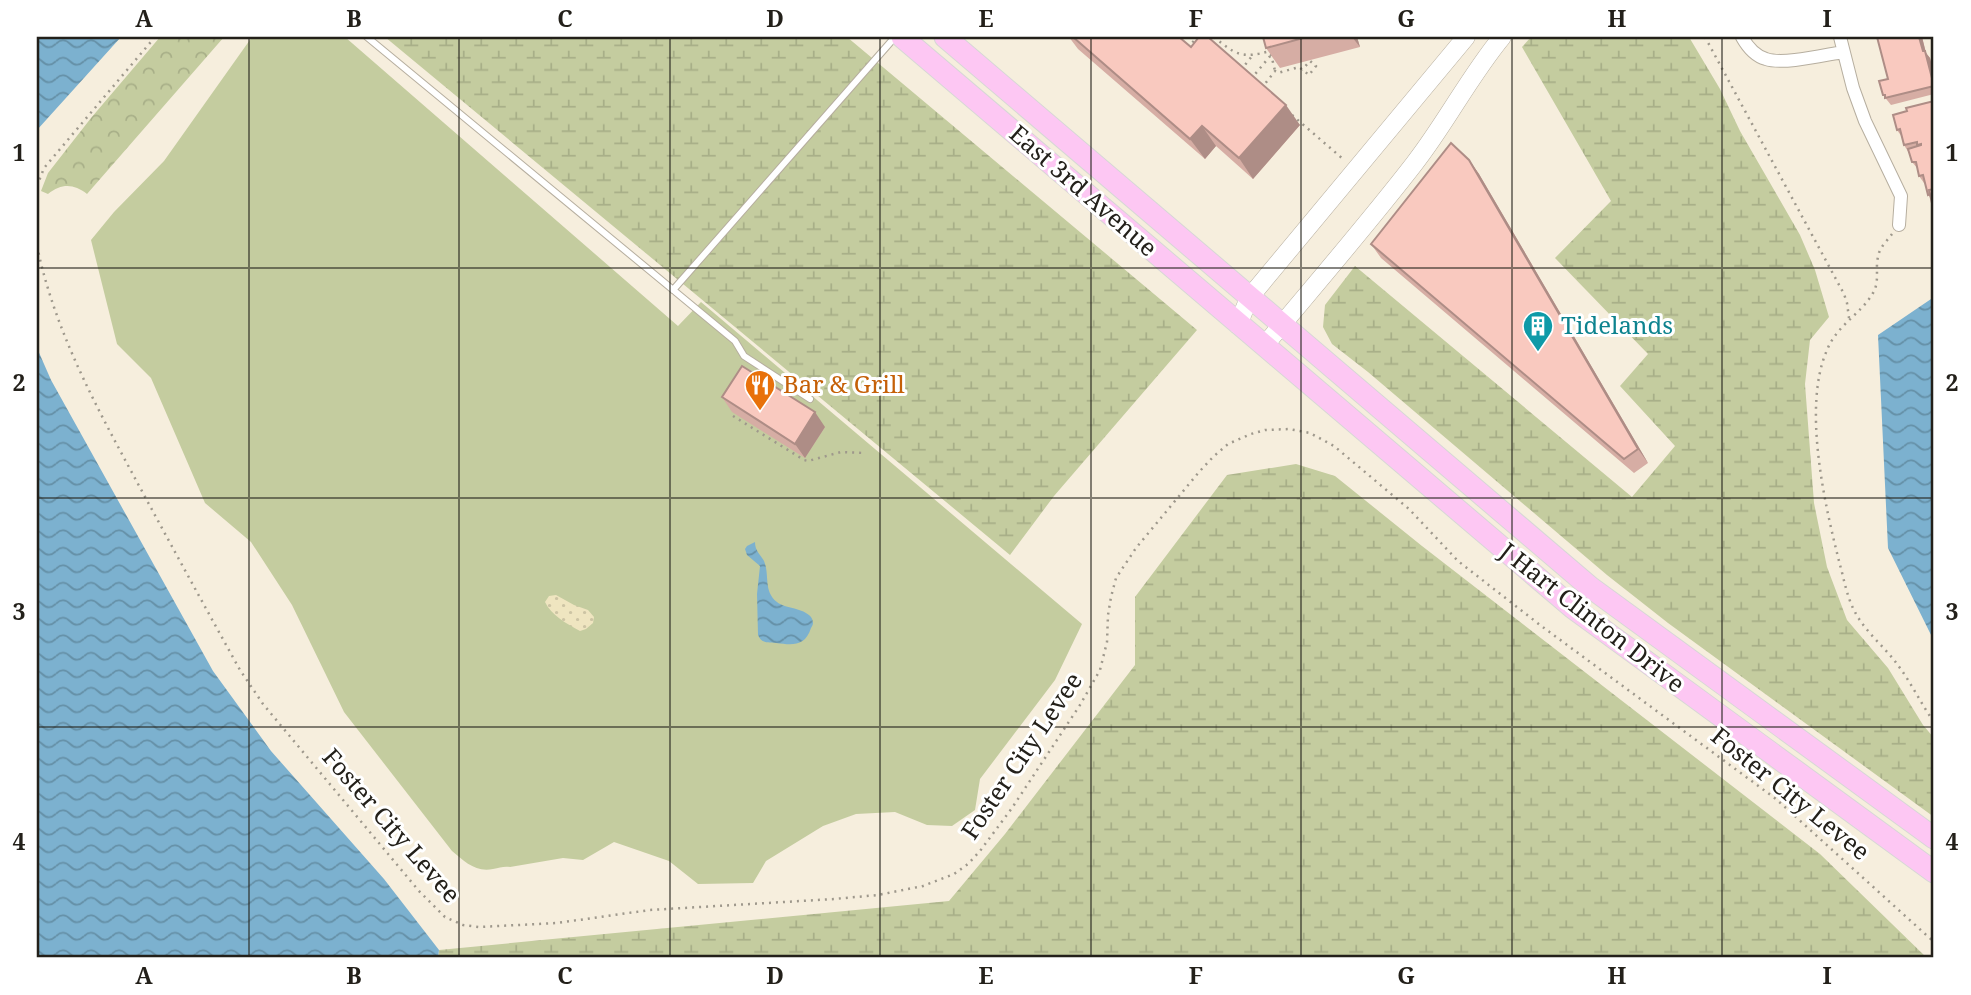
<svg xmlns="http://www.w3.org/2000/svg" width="1971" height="995" viewBox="0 0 1971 995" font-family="'Noto Serif',serif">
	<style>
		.grass { fill: #c4cc9f }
		.wetland { fill: url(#wetland-marsh) }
		.sand { fill: url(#sand-dots) }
		.park { fill: url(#park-crowns) }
		.water { fill: url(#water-waves) }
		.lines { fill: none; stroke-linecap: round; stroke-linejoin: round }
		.lane-casing { stroke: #b6ae9f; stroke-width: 8 }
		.street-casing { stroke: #b6ae9f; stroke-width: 14 }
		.secondary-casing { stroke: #b6ae9f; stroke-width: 19 }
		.primary-casing { stroke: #d7d7d6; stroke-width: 23 }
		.path { stroke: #9e988c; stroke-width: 2.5; stroke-dasharray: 2 5; stroke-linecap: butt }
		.lane { stroke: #fff; stroke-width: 6 }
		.street { stroke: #fff; stroke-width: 12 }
		.secondary { stroke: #fff; stroke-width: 18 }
		.primary { stroke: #fdc7f3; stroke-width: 21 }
		.wall { fill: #d6ada4 }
		.shaded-wall { fill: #ae8d86 }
		.building { fill: #f9c9bf; stroke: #ae8d86; stroke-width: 2 }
		.grid { fill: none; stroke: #23201a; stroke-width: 2; stroke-opacity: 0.55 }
		.labels { text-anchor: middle; stroke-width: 6; stroke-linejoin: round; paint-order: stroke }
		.street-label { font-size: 24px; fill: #23201a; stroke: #fff }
		.culture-label { font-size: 24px; fill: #0d838f; stroke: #fff; text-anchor: start }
		.food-label { font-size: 24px; fill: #c56008; stroke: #fff; text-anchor: start }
		.neatline { fill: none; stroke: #23201a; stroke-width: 2.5 }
		.grid-label { font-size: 23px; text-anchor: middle; font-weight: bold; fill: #23201a }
	</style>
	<defs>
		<pattern id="wetland-marsh" width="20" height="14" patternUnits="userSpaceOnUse" patternTransform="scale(1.75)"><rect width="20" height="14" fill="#c4cc9f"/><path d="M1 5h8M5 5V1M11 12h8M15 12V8" fill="none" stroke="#a8af88"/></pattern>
		<pattern id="sand-dots" width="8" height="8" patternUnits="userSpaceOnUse" patternTransform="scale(1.75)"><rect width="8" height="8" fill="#efe5c0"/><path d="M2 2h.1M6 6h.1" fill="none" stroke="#cdc4a4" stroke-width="1.8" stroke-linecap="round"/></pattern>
		<pattern id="park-crowns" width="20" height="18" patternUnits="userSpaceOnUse" patternTransform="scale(1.75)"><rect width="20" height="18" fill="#c4cc9f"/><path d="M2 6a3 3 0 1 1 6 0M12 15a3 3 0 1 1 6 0" fill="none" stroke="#a8af88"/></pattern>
		<pattern id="water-waves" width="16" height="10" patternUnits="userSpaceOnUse" patternTransform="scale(1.75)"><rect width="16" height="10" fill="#7cb1cf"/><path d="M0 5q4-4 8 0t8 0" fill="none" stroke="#6590a7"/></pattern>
	</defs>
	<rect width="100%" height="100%" fill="#f6eedd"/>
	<path class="grass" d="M252 37H345L678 326 701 302 1082 624 1055 680 980 779 975 810 952 826 927 825 895 812 856 814 823 826 766 861 753 883 698 884 669 861 614 842 583 860 563 858 510 867C503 866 500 868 493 869 476 873 464 861 452 851L344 712 292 605 251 542 205 503 151 378 117 344 91 240 114 212 164 161Z"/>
	<path class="wetland" d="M385 37H847L1197 330 1054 496 1010 555Z
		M1531 37H1689L1720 89 1740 131 1800 235 1815 270 1829 317 1810 340 1805 384 1814 503 1827 567 1847 620 1888 668 1923 725 1934 738V817L1668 623 1607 575 1368 372 1332 344 1323 327 1325 305 1355 266 1632 497 1675 446 1620 386 1648 354 1555 258 1611 201 1522 47Z
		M1296 464 1335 476 1422 546 1820 854 1927 958H438L439 950 949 901 1005 834 1135 665V597L1227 475Z"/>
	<path class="sand" d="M556 595 574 605 588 610 594 617 593 623 586 629 580 631C567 624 551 615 545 602L549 596Z"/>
	<path class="park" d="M160 37H224L87 194C74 184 62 183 48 194L41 191 48 173 91 118Z"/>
	<path class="water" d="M37 37H121L37 130Z
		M1934 297V641L1888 548 1878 335Z
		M37 348 51 380 213 671 271 751 384 879 439 950 438 958H37Z
		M755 542C755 551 760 554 764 561 770 575 763 591 777 602 784 609 813 608 813 623 813 625 812 626 811 628 805 647 792 645 776 643 767 642 762 644 758 635L757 594 760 566 747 555 745 549 747 546Z"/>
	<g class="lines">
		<g class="lane-casing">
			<path id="lane" d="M367 37 735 341 744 356 810 399
				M673 290 895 37"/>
		</g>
		<g class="street-casing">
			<path id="street" d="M1742 37C1747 46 1755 56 1766 59 1783 65 1824 55 1843 52
				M1840 37 1853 88 1865 121 1901 196 1899 225"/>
		</g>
		<g class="secondary-casing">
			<path id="secondary" d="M1238 325 1249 298 1466 37
				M1264 346C1314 286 1366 226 1414 164 1446 123 1469 77 1502 37"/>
		</g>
		<g class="primary-casing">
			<path id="primary" d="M902 37 1573 608 1934 872
				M945 37 1590 587 1934 838"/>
		</g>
		<path class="path" d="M1214 37C1236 55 1242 59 1270 51
			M1705 37 1844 294 1847 303 1849 318
			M1188 48 1197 37
			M1271 54 1275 71
			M1241 70 1252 56
			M1251 79 1271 55
			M1265 89 1264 85 1275 71 1278 73 1299 67 1309 75 1316 66 1310 61 1302 70
			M1292 115 1343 159
			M37 186 44 168 155 37
			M1892 234C1887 241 1879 248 1878 257 1875 269 1880 281 1873 293 1861 314 1837 325 1827 350 1802 407 1825 506 1840 565 1844 579 1847 597 1854 610 1864 631 1884 646 1897 664 1911 682 1921 704 1934 722
			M37 246C55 332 96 406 137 482 171 545 205 607 240 670L263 704 419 891 445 917 463 925 479 927 557 923 650 910 834 899 878 895 923 886 954 874 968 864 980 851 1012 808 1080 705 1100 670 1107 642 1108 615 1111 597 1116 578 1136 548 1199 472 1213 457 1228 444 1251 434 1265 430 1289 429 1310 433 1334 446 1409 509 1458 561 1540 625 1776 799 1934 942
			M733 416 804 460 808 461 841 452 864 453"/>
		<use href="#lane" class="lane"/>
		<use href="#street" class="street"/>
		<use href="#secondary" class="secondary"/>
		<use href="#primary" class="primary"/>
	</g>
	<path class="wall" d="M1069 37H1179L1191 47 1300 125 1253 179 1216 146 1205 159 1078 49Z
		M1263 37H1357L1360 47 1280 68 1266 48Z
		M1922 37 1926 53 1930 58 1934 74V94L1891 105 1883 95 1888 79Z
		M1934 101 1930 197 1928 195 1926 183H1924L1919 176 1918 169 1912 162 1909 153 1904 145 1902 137 1897 130Z
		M1469 160 1479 174 1648 463 1634 473 1381 258 1371 244Z
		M722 397 825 427 805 458 732 412Z"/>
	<path class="shaded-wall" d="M1352 37H1357L1360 47Z
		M1919 37H1922L1926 53 1930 58 1934 74V86Z
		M1286 105 1300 125 1253 179 1239 158Z
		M1202 126 1216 146 1205 159 1190 139Z
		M1469 160 1479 174 1648 463 1638 449Z
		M815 412 825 427 805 458 795 444Z"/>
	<path class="building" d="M1073 37H1179L1191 47 1199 37H1208L1286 105 1239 158 1202 126 1190 139Z
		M1263 37H1307L1266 48Z
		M1877 37H1919L1923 51H1925L1934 86 1885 98V95H1883L1879 81 1888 79Z
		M1934 101V189L1929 190 1930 194 1928 195 1923 175 1919 176 1916 162H1912L1908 149 1921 145V144L1917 145V142L1904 145 1900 129 1897 130 1893 115 1907 111 1906 108Z
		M1451 143 1469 160 1638 449 1624 459 1371 244Z
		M1934 189V212L1929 190Z
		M742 366 815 412 795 444 722 397Z"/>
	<path class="grid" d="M249 37V958M459 37V958M670 37V958M880 37V958M1091 37V958M1301 37V958M1512 37V958M1722 37V958M37 268H1934M37 498H1934M37 727H1934"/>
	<defs>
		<g id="building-pin" transform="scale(1.575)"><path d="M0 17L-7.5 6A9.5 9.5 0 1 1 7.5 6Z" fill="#0f9aa8" stroke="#fff"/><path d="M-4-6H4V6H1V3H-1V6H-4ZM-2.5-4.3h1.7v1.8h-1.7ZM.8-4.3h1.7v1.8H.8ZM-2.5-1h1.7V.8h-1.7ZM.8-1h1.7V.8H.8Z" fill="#fff"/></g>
		<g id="restaurant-pin" transform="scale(1.575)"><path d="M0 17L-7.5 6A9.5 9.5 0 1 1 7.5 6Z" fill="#e8710a" stroke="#fff"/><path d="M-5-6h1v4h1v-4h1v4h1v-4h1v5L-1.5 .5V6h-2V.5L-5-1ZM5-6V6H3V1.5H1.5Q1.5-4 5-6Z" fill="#fff"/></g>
	</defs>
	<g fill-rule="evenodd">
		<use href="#building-pin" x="1538" y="326"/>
		<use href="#restaurant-pin" x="760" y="385"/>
	</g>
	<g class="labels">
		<g class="street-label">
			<text transform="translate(1083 191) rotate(41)" y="8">East 3rd Avenue</text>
			<text transform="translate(1592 618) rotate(38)" y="8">J Hart Clinton Drive</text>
			<text transform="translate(1022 756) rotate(-56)" y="8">Foster City Levee</text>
			<text transform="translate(1790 794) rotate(39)" y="8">Foster City Levee</text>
			<text transform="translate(391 826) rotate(49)" y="8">Foster City Levee</text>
		</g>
		<g class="culture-label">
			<text x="1561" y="334">Tidelands</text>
		</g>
		<g class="food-label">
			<text x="783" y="393">Bar &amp; Grill</text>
		</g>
	</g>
	<rect width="1971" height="995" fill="none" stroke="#ffffff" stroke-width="77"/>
	<rect x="38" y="38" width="1894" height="918" class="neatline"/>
	<g class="grid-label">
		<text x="144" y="27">A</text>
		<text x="354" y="27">B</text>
		<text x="565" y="27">C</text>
		<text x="775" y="27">D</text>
		<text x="986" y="27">E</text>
		<text x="1196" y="27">F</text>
		<text x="1406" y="27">G</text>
		<text x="1617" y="27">H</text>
		<text x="1827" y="27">I</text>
		<text x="19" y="161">1</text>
		<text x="1952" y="161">1</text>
		<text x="19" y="391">2</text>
		<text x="1952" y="391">2</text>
		<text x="19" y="620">3</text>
		<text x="1952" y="620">3</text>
		<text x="19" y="850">4</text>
		<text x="1952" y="850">4</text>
		<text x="144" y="984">A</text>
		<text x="354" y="984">B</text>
		<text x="565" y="984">C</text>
		<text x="775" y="984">D</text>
		<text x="986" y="984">E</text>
		<text x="1196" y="984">F</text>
		<text x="1406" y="984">G</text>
		<text x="1617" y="984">H</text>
		<text x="1827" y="984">I</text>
	</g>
</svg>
